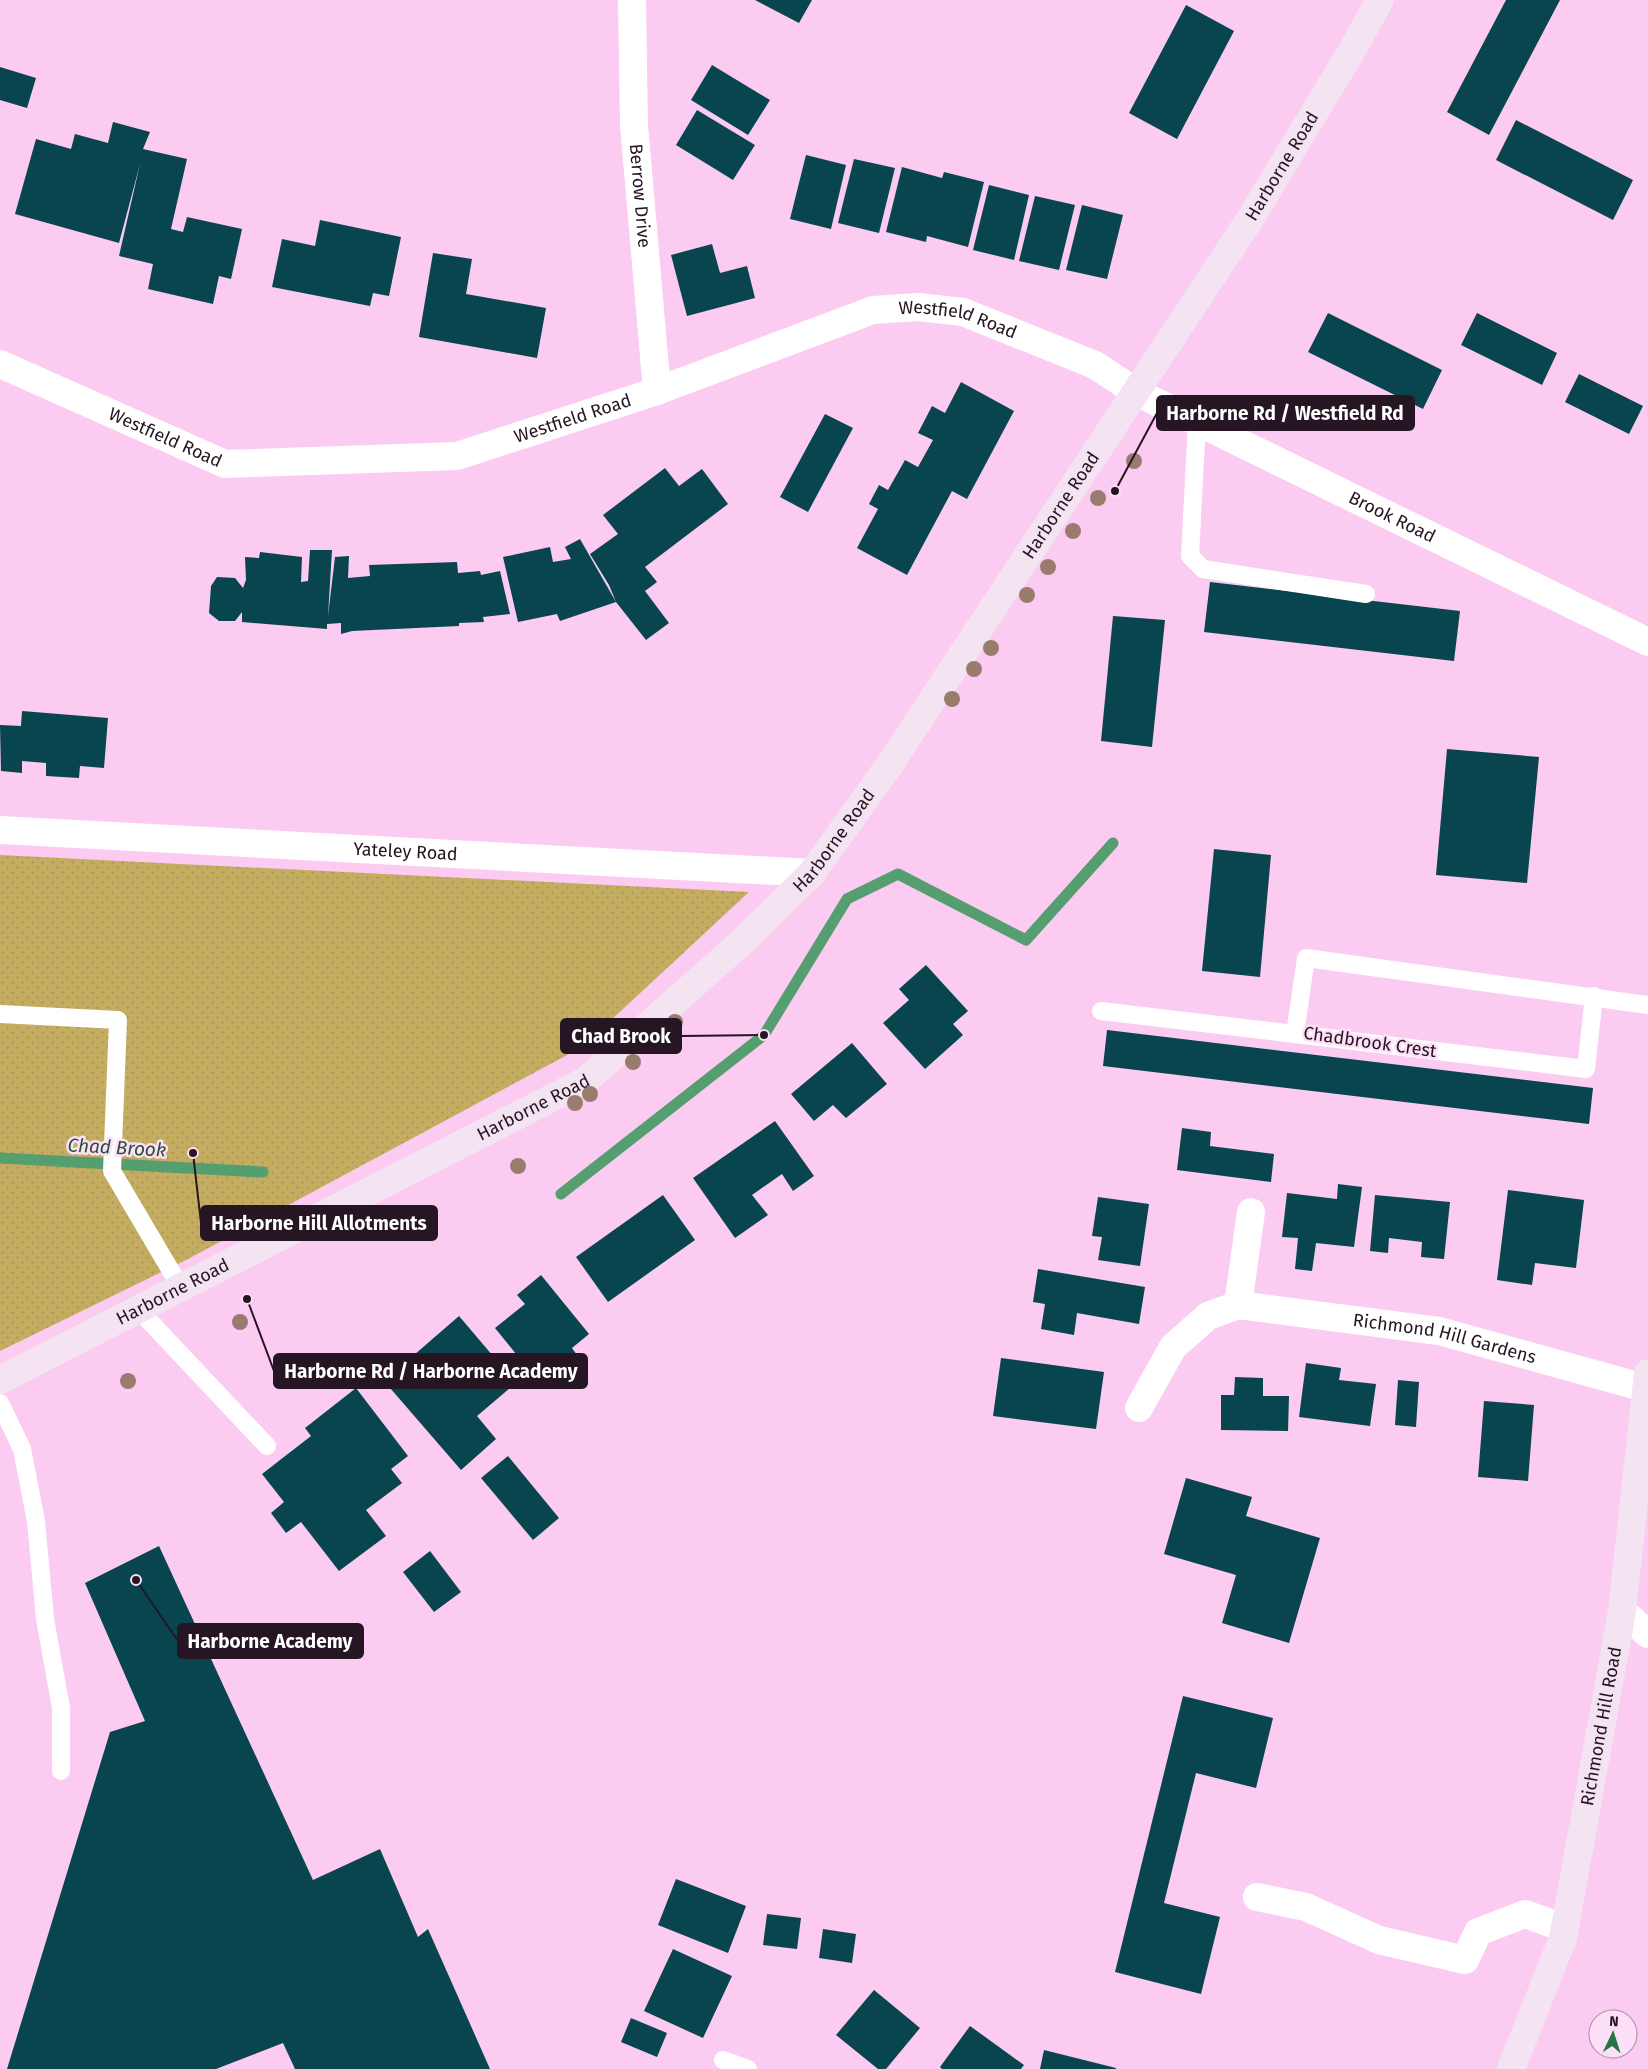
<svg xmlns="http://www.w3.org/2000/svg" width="1648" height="2069" viewBox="0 0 1648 2069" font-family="'Fira Sans',sans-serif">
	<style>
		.garden { fill: url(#garden-dots) }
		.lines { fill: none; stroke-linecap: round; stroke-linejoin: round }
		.stream { stroke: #549e6f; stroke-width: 11 }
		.building { fill: #08454f }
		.lane { stroke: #fff; stroke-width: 18 }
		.street { stroke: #fff; stroke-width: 28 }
		.secondary { stroke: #f4e3f1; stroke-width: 28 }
		.tree { fill: #9a7c6f }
		.labels { text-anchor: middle; stroke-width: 5; stroke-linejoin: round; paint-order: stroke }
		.street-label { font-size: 18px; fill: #261523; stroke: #fddff7 }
		.water-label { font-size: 19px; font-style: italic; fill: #265335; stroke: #fddff7 }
		.leader { fill: none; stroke: #261523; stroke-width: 2 }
		.callout-dot { fill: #261523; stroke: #fddff7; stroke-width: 2 }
		.callout { fill: #261523; stroke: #261523; stroke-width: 2 }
		.callout-label { font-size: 19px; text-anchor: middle; font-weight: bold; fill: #fff }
	</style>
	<defs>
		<pattern id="garden-dots" width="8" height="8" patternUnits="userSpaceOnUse" patternTransform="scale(1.25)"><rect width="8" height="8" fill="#c4ad61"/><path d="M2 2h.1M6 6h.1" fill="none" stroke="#a89454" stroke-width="1.8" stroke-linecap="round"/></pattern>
	</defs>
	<rect width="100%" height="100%" fill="#fbcbf2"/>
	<path class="garden" d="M0 855 749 892 582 1047 188 1259 0 1351Z"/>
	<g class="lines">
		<path class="stream" d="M0 1158 263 1172
			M561 1194 764 1035 847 899 898 874 1026 940 1113 843"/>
	</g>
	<path class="building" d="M755 0H812L799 23Z
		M1506 0H1560L1489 135 1447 112Z
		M1186 5 1234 31 1177 139 1129 113Z
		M712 65 770 100 748 135 691 100Z
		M0 67 36 78 27 108 0 100Z
		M697 110 755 145 733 180 676 145Z
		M1516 120 1633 180 1613 220 1496 160Z
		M113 122 150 132 143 149 187 159 171 229 183 232 187 217 242 229 231 279 219 276 213 304 148 289 153 264 119 256 140 164 119 243 15 214 36 139 71 149 75 134 108 143Z
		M806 155 846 165 831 229 790 219Z
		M854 159 895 168 879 233 838 223Z
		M902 167 942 178 944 172 984 182 968 247 927 236 926 242 886 232Z
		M989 185 1029 195 1014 260 973 250Z
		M1035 196 1075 205 1059 270 1019 261Z
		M1082 205 1123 215 1107 279 1066 270Z
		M320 220 401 237 389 296 373 293 370 306 272 287 282 239 315 246Z
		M712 244 720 273 747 266 755 298 687 316 671 255Z
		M433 253 472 259 466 294 546 308 537 358 419 337Z
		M1328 313 1442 370 1423 409 1308 352Z
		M1477 313 1557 353 1542 385 1461 345Z
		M1579 374 1643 406 1629 434 1565 402Z
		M961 382 1014 411 967 499 952 491 907 575 857 548 878 509 869 504 879 485 888 490 905 460 918 467 933 440 918 433 932 406 945 413Z
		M825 414 853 428 808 512 780 497Z
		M665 468 679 486 702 469 728 504 645 567 657 582 645 591 669 623 646 640 616 602 560 621 557 614 518 622 503 557 550 547 553 562 571 559 565 547 580 539 616 602 609 585 590 554 618 534 603 515Z
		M310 550H332L328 616 335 557 349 556 348 578 370 576 369 565 457 562 458 573 480 571 481 575 500 571 510 614 483 617 484 622 459 623V626L352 631 341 634V623L327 624V629L242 622V612L235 621H219L209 613 211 586 217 577 235 578 243 588 246 580 245 557 259 558 260 552 302 557 301 582 308 581Z
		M1210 582 1460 611 1454 661 1204 632Z
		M1113 616 1165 620 1152 747 1101 741Z
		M22 711 108 718 104 768 80 766 79 778 46 776V763L22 761V773L1 771 0 725 21 726Z
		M1447 749 1539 757 1527 883 1436 875Z
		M1214 849 1271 855 1260 977 1202 971Z
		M926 965 968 1011 953 1024 963 1035 925 1069 883 1023 909 1000 899 989Z
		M1107 1030 1593 1088 1589 1124 1103 1066Z
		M852 1043 887 1084 846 1118 833 1105 814 1121 791 1094Z
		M775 1121 814 1176 793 1191 782 1174 752 1195 768 1215 735 1238 693 1178Z
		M1182 1128 1211 1132 1210 1146 1274 1154 1271 1182 1177 1170Z
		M1338 1184 1362 1187 1354 1247 1316 1243 1312 1271 1295 1269 1298 1238 1282 1237 1287 1193 1337 1199Z
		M1508 1190 1584 1200 1576 1268 1535 1263 1532 1285 1497 1280Z
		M663 1195 695 1240 608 1302 576 1257Z
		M1375 1195 1450 1202 1444 1259 1421 1257 1422 1242 1389 1238 1388 1253 1370 1251Z
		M1098 1197 1149 1204 1140 1266 1098 1260 1102 1237 1092 1236Z
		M1038 1269 1145 1287 1139 1324 1077 1313 1074 1335 1041 1329 1045 1304 1033 1302Z
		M541 1275 589 1334 572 1348 577 1355 541 1385 495 1328 525 1304 517 1295Z
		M459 1316 516 1383 477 1416 496 1439 461 1470 384 1381Z
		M1001 1358 1104 1372 1096 1429 993 1416Z
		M1306 1363 1341 1368 1339 1380 1376 1384 1370 1426 1299 1417Z
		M1235 1377 1263 1378V1396H1289L1288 1431 1221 1430V1395H1234Z
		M1398 1380 1419 1382 1416 1427 1395 1425Z
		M356 1388 408 1456 391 1469 402 1483 366 1510 386 1536 339 1571 301 1522 286 1533 271 1513 284 1502 262 1474 311 1436 305 1428Z
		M1484 1401 1534 1405 1528 1481 1478 1477Z
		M508 1456 559 1518 533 1540 481 1478Z
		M1186 1478 1252 1497 1246 1516 1320 1538 1289 1643 1222 1623 1236 1575 1164 1554Z
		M159 1546 313 1880 380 1849 418 1937 428 1929 490 2069H295L283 2043 216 2069H7L110 1732 145 1721 85 1583Z
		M430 1551 461 1592 434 1612 403 1572Z
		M1183 1696 1273 1718 1256 1788 1196 1773 1164 1903 1220 1917 1201 1994 1115 1972Z
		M676 1879 746 1906 728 1953 658 1925Z
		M767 1914 801 1918 797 1949 763 1945Z
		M823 1929 856 1934 852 1963 819 1958Z
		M673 1949 732 1976 703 2038 644 2011Z
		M874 1990 920 2028 886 2069H878L836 2035Z
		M631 2018 667 2033 657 2057 621 2042Z
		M970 2026 1024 2065 1021 2069H942L940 2067Z
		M1044 2050 1116 2068V2069H1040Z"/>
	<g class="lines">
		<path class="lane" d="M1197 422 1190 556 1203 569 1366 594
			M1594 996 1586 1069 1295 1034 1306 958 1648 1005
			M1101 1011 1295 1034
			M0 1014 118 1020 112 1171 181 1288
			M138 1309 267 1446
			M0 1403 22 1449 36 1521 45 1619 61 1708V1771
			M723 2060 748 2069"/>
		<g class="street">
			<path id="s1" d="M632 0 634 125 657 391"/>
			<path id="s2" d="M0 364 225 464 457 456 657 391 873 310 918 307 963 312 1095 365 1136 392 1648 642"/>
			<path id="s3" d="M0 830 812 873"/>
			<path d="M1238 1305 1251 1212"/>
			<path id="s4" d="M1139 1408 1173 1347 1208 1316 1238 1305 1439 1331 1645 1388"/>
			<path d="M1622 1611 1648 1634"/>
			<path d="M1257 1897 1306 1907 1379 1940 1465 1960 1478 1932 1525 1914 1564 1928"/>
		</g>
		<g class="secondary">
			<path id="s5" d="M0 1380 585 1081 743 941 812 873 890 764 1250 219 1351 52 1380 0"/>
			<path id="s6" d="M1511 2069 1563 1938 1622 1611 1648 1373"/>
		</g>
	</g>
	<g class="tree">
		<circle cx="1134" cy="461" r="8"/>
		<circle cx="1098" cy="498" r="8"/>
		<circle cx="1073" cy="531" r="8"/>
		<circle cx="1048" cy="567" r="8"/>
		<circle cx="1027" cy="595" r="8"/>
		<circle cx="991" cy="648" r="8"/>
		<circle cx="974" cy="669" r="8"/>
		<circle cx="952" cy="699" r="8"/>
		<circle cx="675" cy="1022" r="8"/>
		<circle cx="633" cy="1062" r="8"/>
		<circle cx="590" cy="1094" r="8"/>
		<circle cx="575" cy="1103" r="8"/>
		<circle cx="518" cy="1166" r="8"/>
		<circle cx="240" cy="1322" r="8"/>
		<circle cx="128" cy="1381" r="8"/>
	</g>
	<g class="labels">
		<g class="street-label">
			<text dy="6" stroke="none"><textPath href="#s5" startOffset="1814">Harborne Road</textPath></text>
			<text dy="6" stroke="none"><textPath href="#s1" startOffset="196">Berrow Drive</textPath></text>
			<text dy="6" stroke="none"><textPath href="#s2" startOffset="1006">Westfield Road</textPath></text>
			<text dy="6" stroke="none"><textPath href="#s2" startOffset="600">Westfield Road</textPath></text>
			<text dy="6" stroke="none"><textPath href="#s2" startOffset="181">Westfield Road</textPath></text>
			<text dy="6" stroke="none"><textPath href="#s5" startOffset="1409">Harborne Road</textPath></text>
			<text dy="6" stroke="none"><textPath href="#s2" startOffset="1486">Brook Road</textPath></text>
			<text dy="6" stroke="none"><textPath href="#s5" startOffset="1004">Harborne Road</textPath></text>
			<text dy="6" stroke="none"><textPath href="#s3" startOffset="406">Yateley Road</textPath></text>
			<text transform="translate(1370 1042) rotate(8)" y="6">Chadbrook Crest</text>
			<text dy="6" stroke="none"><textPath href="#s5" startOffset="599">Harborne Road</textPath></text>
			<text dy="6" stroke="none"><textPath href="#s5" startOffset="194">Harborne Road</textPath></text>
			<text dy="6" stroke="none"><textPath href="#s4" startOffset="358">Richmond Hill Gardens</textPath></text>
			<text dy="6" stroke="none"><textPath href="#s6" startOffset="356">Richmond Hill Road</textPath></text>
		</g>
		<g class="water-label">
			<text transform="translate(117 1147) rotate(3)" y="7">Chad Brook</text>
		</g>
	</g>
	<path class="leader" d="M1115 491L1157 413M764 1035L681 1036M193 1153L201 1223M247 1299L274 1371M136 1580L178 1641"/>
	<g class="callout-dot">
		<circle cx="1115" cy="491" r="5"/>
		<circle cx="764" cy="1035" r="5"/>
		<circle cx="193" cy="1153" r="5"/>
		<circle cx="247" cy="1299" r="5"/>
		<circle cx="136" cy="1580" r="5"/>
	</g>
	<g class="callout">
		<rect x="1157" y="396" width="257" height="34" rx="5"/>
		<rect x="561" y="1019" width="120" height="34" rx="5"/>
		<rect x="201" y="1206" width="236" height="34" rx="5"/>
		<rect x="274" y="1354" width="313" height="34" rx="5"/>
		<rect x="178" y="1624" width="185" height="34" rx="5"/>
	</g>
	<g class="callout-label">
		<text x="1285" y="420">Harborne Rd / Westfield Rd</text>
		<text x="621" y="1043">Chad Brook</text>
		<text x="319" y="1230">Harborne Hill Allotments</text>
		<text x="431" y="1378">Harborne Rd / Harborne Academy</text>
		<text x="270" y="1648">Harborne Academy</text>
	</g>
	<g transform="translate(1613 2034) rotate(4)"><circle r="24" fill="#fddff7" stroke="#a78ea2"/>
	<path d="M0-4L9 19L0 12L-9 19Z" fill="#277545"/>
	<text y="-8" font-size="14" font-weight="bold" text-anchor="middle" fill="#261523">N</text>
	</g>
</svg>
